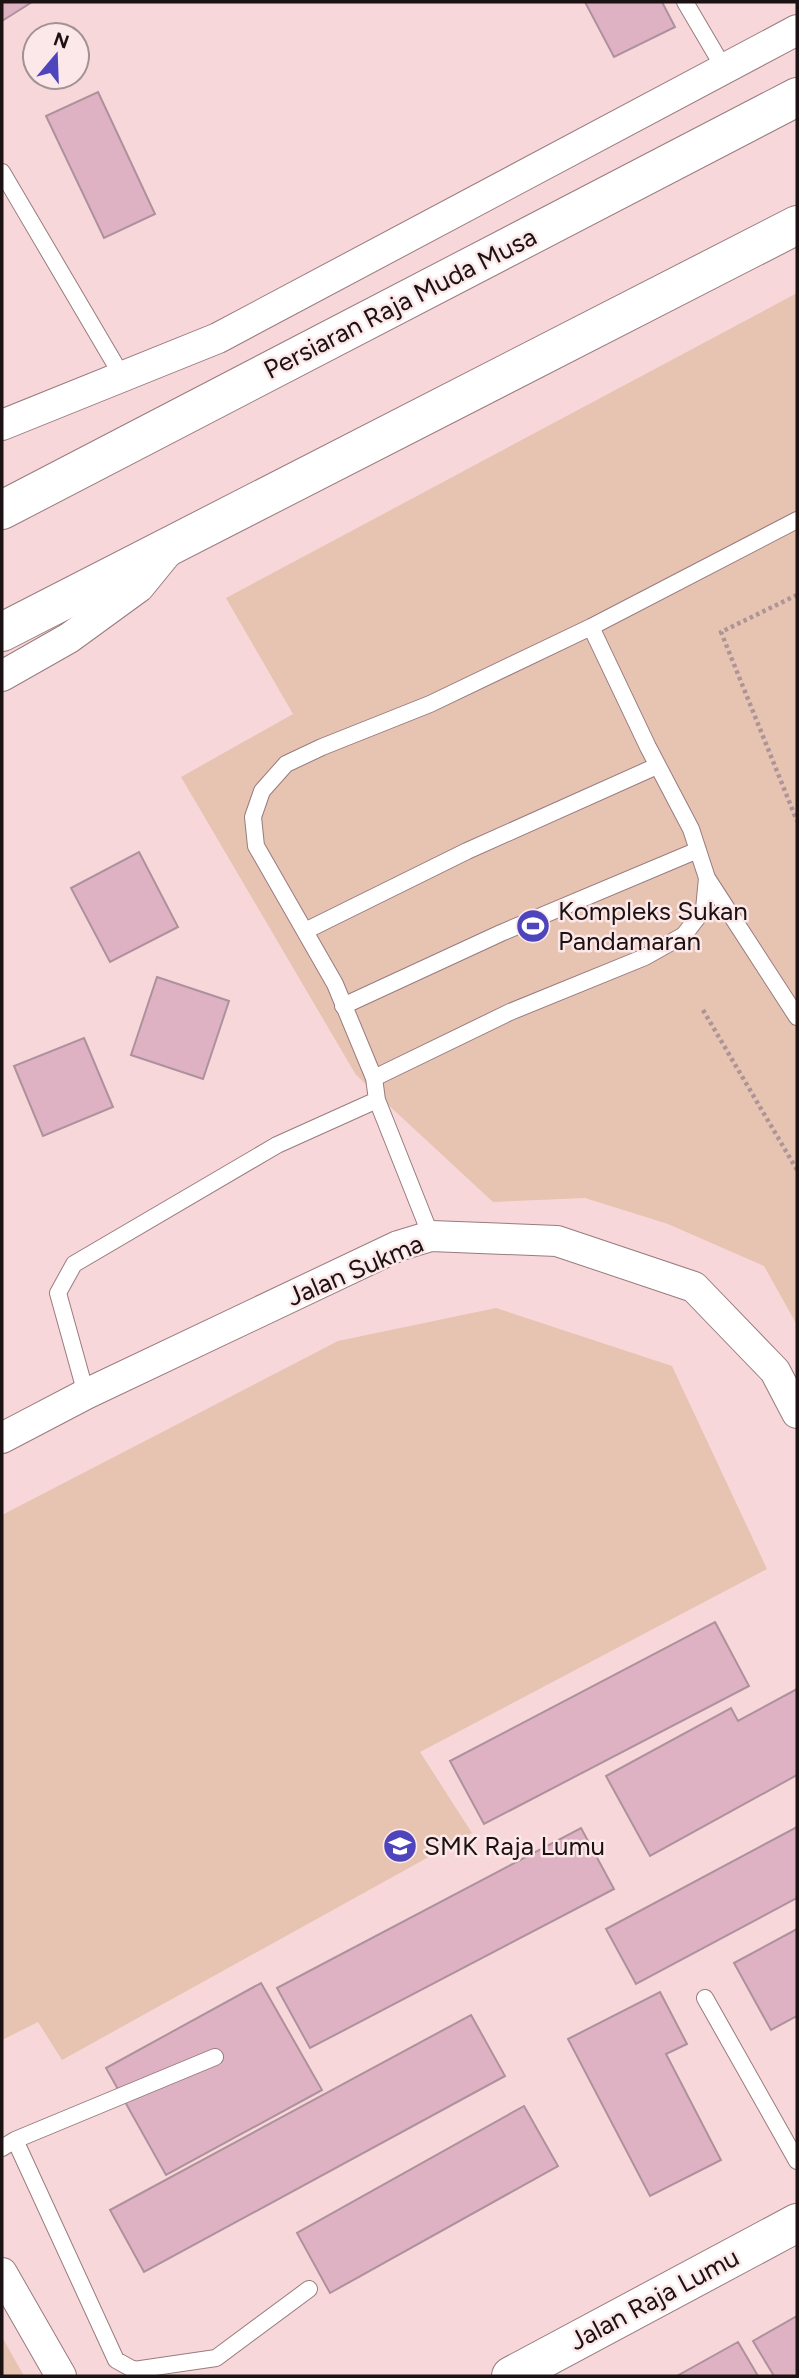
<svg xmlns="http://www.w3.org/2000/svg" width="799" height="2378" viewBox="0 0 799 2378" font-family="Figtree,sans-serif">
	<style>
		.green { fill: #e7c3b1 }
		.building { fill: #dfb2c3; stroke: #ad919c; stroke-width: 2 }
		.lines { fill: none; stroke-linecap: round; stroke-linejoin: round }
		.lane-casing { stroke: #997b7e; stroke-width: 18 }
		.street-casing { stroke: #997b7e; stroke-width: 32 }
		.secondary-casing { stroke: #997b7e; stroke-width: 40 }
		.path { stroke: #ad9496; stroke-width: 4.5; stroke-dasharray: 3.5 3.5; stroke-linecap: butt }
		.lane { stroke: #fff; stroke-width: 16 }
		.street { stroke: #fff; stroke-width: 30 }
		.secondary { stroke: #fff; stroke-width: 38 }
		.labels { text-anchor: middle; stroke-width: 5; stroke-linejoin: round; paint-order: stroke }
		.street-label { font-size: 26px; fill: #1c1113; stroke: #fce8e9 }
		.poi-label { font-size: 26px; fill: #1c1113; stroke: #fce8e9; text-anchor: start }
	</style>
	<rect width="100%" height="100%" fill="#f8d7da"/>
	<path class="green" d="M797 293V1325L764 1266 668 1224 585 1198 493 1202 356 1075 181 777 293 714 226 598Z
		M496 1308 672 1366 767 1569 420 1752 472 1833 62 2060 38 2022 2 2040V1515L338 1341Z
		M2 2337 24 2376H2Z"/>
	<path class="building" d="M2 2H32L2 21Z
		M585 2H662L675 27 614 57Z
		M98 92 155 214 104 238 46 116Z
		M139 852 178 927 110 962 71 888Z
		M157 977 229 1001 203 1079 131 1055Z
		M84 1038 113 1107 43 1136 14 1066Z
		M715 1622 749 1686 484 1824 450 1761Z
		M797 1689V1775L650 1856 606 1776 731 1708 738 1721Z
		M797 1827V1898L636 1984 606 1929Z
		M581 1828 614 1889 310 2048 277 1988Z
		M797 1929V2016L771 2030 734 1963Z
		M261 1983 322 2090 166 2175 106 2068Z
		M660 1992 687 2044 666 2054 721 2160 650 2196 568 2039Z
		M471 2015 505 2076 144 2272 110 2210Z
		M524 2106 558 2166 330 2293 297 2233Z
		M797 2316V2376H774L753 2341Z
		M738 2342 758 2376H677Z"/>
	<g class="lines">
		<g class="lane-casing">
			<path id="lane" d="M685 2 725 70
				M2 172 122 376
				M707 878 797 1017
				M305 931 467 851 657 766
				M343 1006 501 933 698 850
				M374 1078 510 1012 645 957 684 935 704 909 707 878 691 829 648 747 591 627
				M431 1236 377 1100 374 1078 335 984 256 846 253 817 262 791 286 764 322 747 430 704 591 627 797 520
				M86 1394 58 1293 74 1264 277 1145 377 1100
				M705 1998 797 2161
				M15 2140 116 2360 134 2370 216 2358 309 2289
				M2 2148 15 2140 215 2057"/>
		</g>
		<g class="street-casing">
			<path id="street" d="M2 425 218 338 797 30
				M2 676 69 638 139 587 170 549
				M2 1438 86 1394 398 1246 431 1236 557 1241 694 1287 775 1371 797 1413
				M2 2273 61 2376"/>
		</g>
		<g class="secondary-casing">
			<path id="secondary" d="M2 510 797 97
				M2 632 797 225
				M511 2376 797 2223"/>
		</g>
		<path class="path" d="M797 595 721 632 797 821
			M703 1010 797 1170"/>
		<use href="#lane" class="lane"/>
		<use href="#street" class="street"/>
		<use href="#secondary" class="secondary"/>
	</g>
	<defs>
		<g id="stadium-disc" transform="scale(1.75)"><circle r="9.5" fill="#4e45bc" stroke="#fce8e9"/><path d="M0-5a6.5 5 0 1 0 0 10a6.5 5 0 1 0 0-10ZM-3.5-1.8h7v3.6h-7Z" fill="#fff"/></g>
		<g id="school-disc" transform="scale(1.75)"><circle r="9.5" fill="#4e45bc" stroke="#fce8e9"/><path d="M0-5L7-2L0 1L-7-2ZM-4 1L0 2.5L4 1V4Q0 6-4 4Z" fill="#fff"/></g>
	</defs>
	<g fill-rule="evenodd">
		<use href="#stadium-disc" x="533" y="926"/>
		<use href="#school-disc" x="400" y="1846"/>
	</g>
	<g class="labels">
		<g class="street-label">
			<text transform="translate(400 303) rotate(-27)" y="9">Persiaran Raja Muda Musa</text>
			<text transform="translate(355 1270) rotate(-23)" y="9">Jalan Sukma</text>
			<text transform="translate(654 2299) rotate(-28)" y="9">Jalan Raja Lumu</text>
		</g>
		<g class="poi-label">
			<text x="558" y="920">Kompleks Sukan<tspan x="558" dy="30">Pandamaran</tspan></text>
			<text x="424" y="1855">SMK Raja Lumu</text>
		</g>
	</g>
	<rect width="799" height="2378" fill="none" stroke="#1c1113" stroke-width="7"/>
	<g transform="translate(56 56) rotate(19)"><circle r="33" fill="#fce8e9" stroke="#a29293" stroke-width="2"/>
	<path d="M0-5L12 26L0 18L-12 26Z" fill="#4e45bc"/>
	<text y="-10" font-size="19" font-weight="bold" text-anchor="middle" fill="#1c1113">N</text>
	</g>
</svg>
